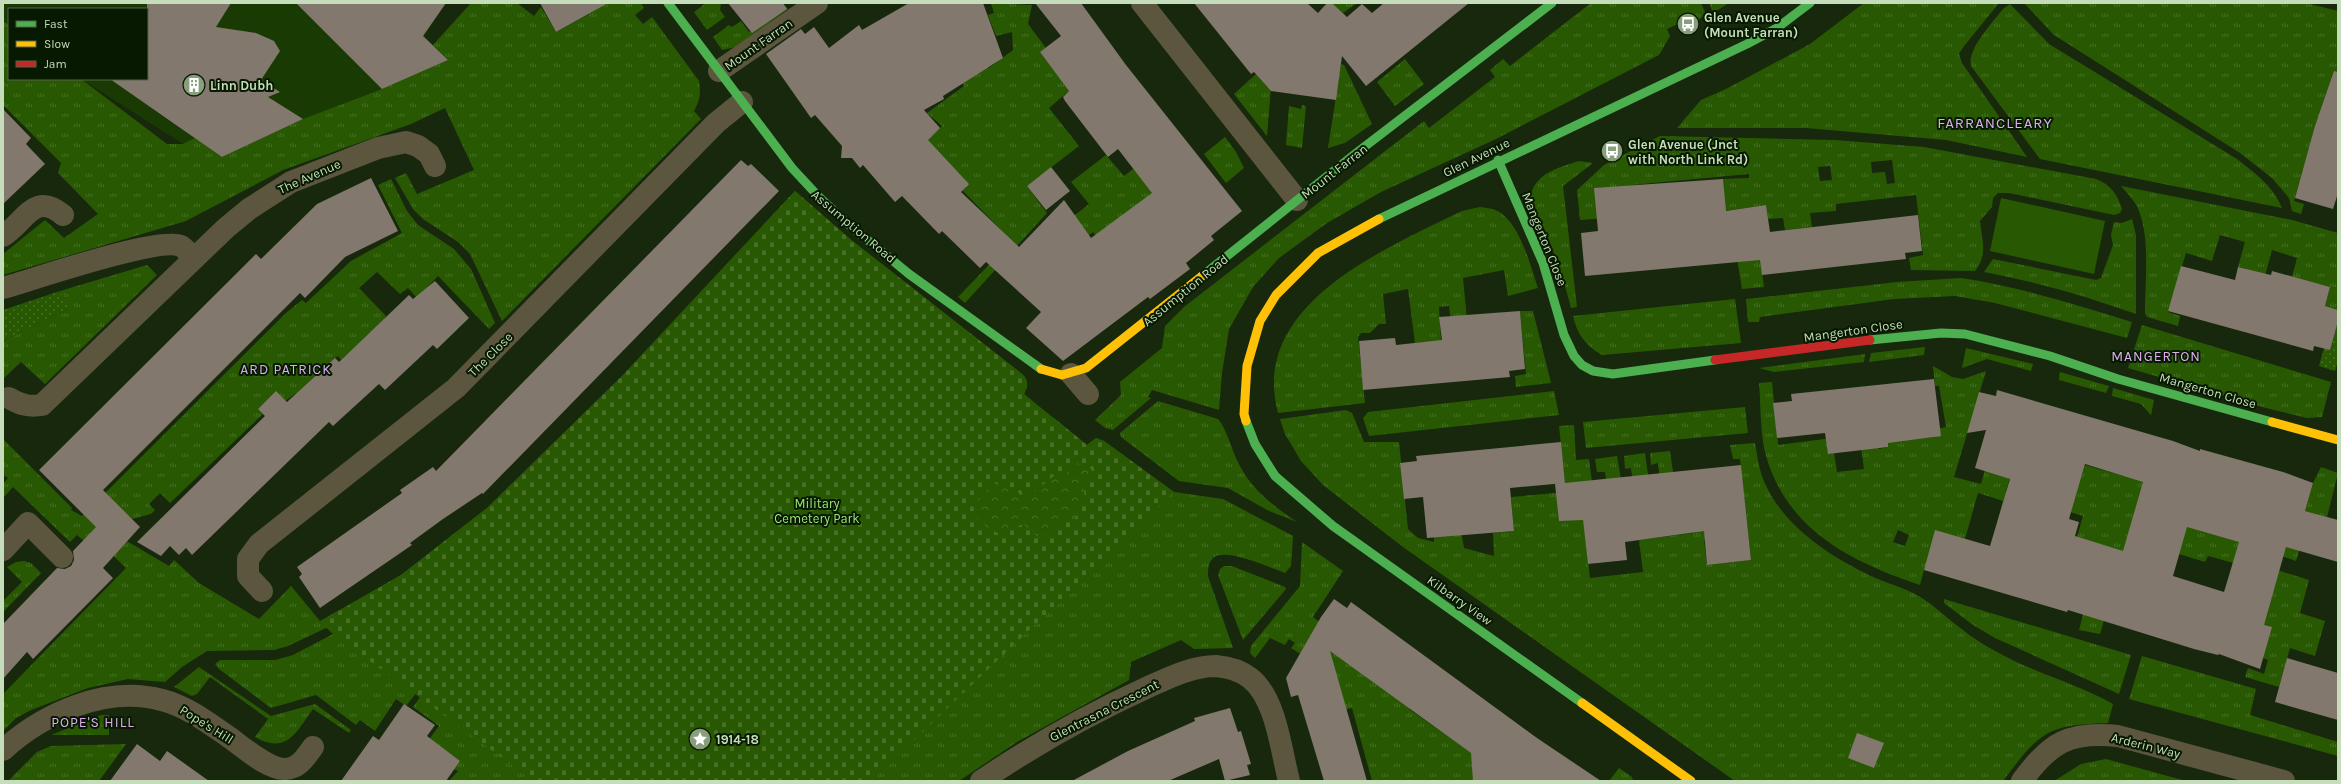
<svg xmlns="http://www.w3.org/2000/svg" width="2341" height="784" viewBox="0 0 2341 784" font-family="Karla,sans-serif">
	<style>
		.built { fill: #1a3a03 }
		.grass { fill: url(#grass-tufts); fill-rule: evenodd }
		.cemetery { fill: url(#cemetery-stones) }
		.park { fill: url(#park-crowns) }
		.garden { fill: url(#garden-dots) }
		.pitch { fill: #285902 }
		.building { fill: #82786d; fill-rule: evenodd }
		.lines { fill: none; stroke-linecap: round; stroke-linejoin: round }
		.street { stroke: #5c563f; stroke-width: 22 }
		.fast { stroke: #4caf50; stroke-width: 9 }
		.slow { stroke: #ffc107; stroke-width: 9 }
		.jam { stroke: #c62828; stroke-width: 9 }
		.labels { text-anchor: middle; stroke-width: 4; stroke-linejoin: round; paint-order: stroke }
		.poi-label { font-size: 13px; font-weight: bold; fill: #c5ddba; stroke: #071901; text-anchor: start }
		.street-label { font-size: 13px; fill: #c5ddba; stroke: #071901 }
		.park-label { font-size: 13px; fill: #99e772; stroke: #071901 }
		.neighbourhood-label { font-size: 14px; letter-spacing: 1px; fill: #ddafef; stroke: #071901 }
		.quarter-label { font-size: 15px; letter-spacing: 1px; fill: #ddafef; stroke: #071901 }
	</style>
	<defs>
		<pattern id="grass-tufts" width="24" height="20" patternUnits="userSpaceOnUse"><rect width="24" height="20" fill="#285902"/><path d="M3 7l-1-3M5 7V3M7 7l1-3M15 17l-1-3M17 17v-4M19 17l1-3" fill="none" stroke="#467025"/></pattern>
		<pattern id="cemetery-stones" width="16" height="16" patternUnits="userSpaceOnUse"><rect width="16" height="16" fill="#285902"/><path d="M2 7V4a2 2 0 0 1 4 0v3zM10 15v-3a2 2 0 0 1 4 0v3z" fill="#467025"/></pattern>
		<pattern id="park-crowns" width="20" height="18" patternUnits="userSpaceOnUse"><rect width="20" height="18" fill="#285902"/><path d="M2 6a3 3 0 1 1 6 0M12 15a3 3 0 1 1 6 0" fill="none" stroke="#467025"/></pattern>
		<pattern id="garden-dots" width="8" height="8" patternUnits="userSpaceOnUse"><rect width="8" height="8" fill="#285902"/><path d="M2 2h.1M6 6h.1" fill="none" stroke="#467025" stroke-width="1.8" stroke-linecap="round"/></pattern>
	</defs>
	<rect width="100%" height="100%" fill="#17280d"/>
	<path class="built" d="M3 3H446L424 36 448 60 382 89 303 119 222 157 183 144 81 79H147V9H9V25L3 21Z"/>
	<path class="grass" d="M471 3H517L534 16 541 7 556 32 589 14 583 3H641L644 8 635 15 643 24 652 17 699 81C701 93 700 100 694 111L701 119 502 321 470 254 458 242 423 219 413 209 395 178 406 173 417 194 474 170 445 108 411 124 283 170 186 221 3 275V254L45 220 64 238 98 214 58 173 61 163 3 105V21L9 25V79H81L167 144H183L195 138 222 157 303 119 382 89 448 60 433 45Z
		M706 3H721L720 10 725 17 707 30 694 12Z
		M991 3 1032 5 1028 24 1046 48 1040 52 1070 90 1049 108 1079 146 1027 186 1047 213 965 303 958 297 1012 241 962 190 927 139 942 126 927 113 964 86 958 75 981 55 989 68 1013 50 1012 32 996 36 988 15 994 13Z
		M1332 3H1357L1343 13Z
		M1591 3H1701L1705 12 1704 16 1698 20 1696 16 1667 29 1670 36 1659 55 1496 139 1381 192 1327 223 1279 258 1253 287 1229 329 1222 373 1219 410 1152 390 1148 397 1151 398 1113 430 1105 428 1095 420 1121 395 1120 382 1162 348 1165 326 1184 307 1424 121 1429 128 1495 77 1490 70 1503 59 1510 66Z
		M1709 3H1729L1713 13Z
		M1864 3H1999L1964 46 1959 54 1962 63 2027 157 1946 140 1806 128H1677L1701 100 1726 89 1810 44Z
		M2024 3H2306L2338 11V106L2310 145 2294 201 2304 204 2301 214 2292 211 2289 198 2272 178 2240 153 2054 35Z
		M2010 4 2049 44 2237 159C2256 174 2273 186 2282 208L2040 159 1971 66C1967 49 1993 22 2003 9Z
		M785 6 788 9 736 47 722 50 713 37 729 25 732 27 741 21 749 32Z
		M1405 59 1424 84 1395 106 1377 82Z
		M1341 64 1344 65 1372 124 1345 143 1328 148Z
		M1256 74 1267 87H1271L1267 136 1234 94Z
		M1302 105 1306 106 1302 148 1286 145 1289 106 1301 109Z
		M1660 136 1835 140 1924 147 2096 179C2111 185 2117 194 2122 209L2120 213 2114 215 2009 193H1998L1993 198 1992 207 1980 221C1982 240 1988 255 1975 271L1911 270 1909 258 1923 255 1916 195 1836 204V211L1810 213 1812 227 1785 230 1783 218 1768 219 1766 205 1725 211 1723 179 1749 178V174L1631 185 1634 216 1580 220 1577 190 1604 165ZM1892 160 1895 183 1887 184 1885 172 1872 173 1871 162ZM1830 166 1832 180 1820 181 1818 167Z
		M1225 137 1236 152 1244 168 1226 183 1204 154Z
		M1106 155 1124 176 1133 169 1170 205 1107 252 1093 232 1087 237 1070 219 1089 204 1071 182Z
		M1579 161 1593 163 1563 186 1577 307 1571 308C1563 277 1554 248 1539 219 1534 210 1528 202 1532 191 1539 172 1561 167 1579 161Z
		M391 179 407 211 418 225 454 249 471 269 495 323 489 329 438 276 417 298 408 288 400 294 377 272 359 288 386 316 384 319 341 360 338 356 335 358 298 392 285 401 276 392 258 409 263 414 170 503 160 493 149 504 155 510 151 514 132 519 129 516 113 533 169 566 174 560 199 583 259 619 291 586 320 621 401 575 487 508 623 375 795 191 850 239 1022 374C1029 381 1028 385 1024 394L1031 400 603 427 343 620 288 646 274 650 207 651 182 667 165 682 128 679 88 688 31 710 16 718 3 731V694L126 568 101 544 84 541 77 535 70 542 13 487 3 498V484L8 478 3 475V439L72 508 71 510 82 516 287 312 302 300 306 303 351 261 402 233 378 185Z
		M2121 186 2292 220 2338 233V310L2325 306 2330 287 2319 284 2288 292 2297 258 2272 250 2263 283 2244 279 2247 269 2238 267 2245 242 2220 235 2212 261 2186 253 2168 312 2180 316 2178 326 2147 317 2145 313C2145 283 2150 242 2140 214 2137 203 2128 194 2121 186Z
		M1480 207C1485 208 1491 208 1495 210 1519 219 1530 265 1538 288L1508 296 1504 270 1463 278 1467 320 1451 322 1449 306 1439 307 1441 341 1415 343 1408 289 1383 294 1386 324H1379L1370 333H1361L1358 337 1365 403 1278 413C1249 304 1385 249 1462 211Z
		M2132 219 2136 235V314C2086 296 2037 282 1984 272L1993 259 2096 280 2101 278 2113 245 2111 235 2114 222 2122 223Z
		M1759 250 1764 287 1742 289 1737 258Z
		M147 265 157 275 45 384 21 362 3 379V341L67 309V301L60 291Z
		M1961 278C2020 287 2075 304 2132 322L2127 338 1995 303 1955 296 1894 299 1760 317 1759 322H1748L1746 299 1897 282Z
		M1735 299 1741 343 1602 355C1586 346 1577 334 1573 316Z
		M1520 311H1533L1551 383 1516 387 1515 376 1526 374Z
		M2142 325 2331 382 2322 417 2307 418 2266 408 2128 368Z
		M1925 347 1924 355 1869 362 1871 353Z
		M1966 348 2033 364 2031 371 1987 359 1962 368Z
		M1865 354 1864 362 1774 372 1759 368Z
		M1933 366 1952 377 1963 379 1986 371 1954 477 1981 484 1990 451 2012 469 2006 492 2017 496 2079 483 2085 465 2124 476 2136 438 2175 526 2246 520 2235 557 2309 580 2300 613 2325 621 2315 656 2290 648 2279 687 2245 677 2248 668 2264 674 2268 660 2263 658 2264 625 2241 565 2208 556 2205 562 2179 554 2107 610 2100 634 2079 630 2084 611 2077 537 2083 516 2031 500 1997 523 2003 501 1978 493 1965 539 1924 570 1920 585C1852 562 1788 531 1766 456 1760 434 1761 406 1759 383L1772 382 1778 445 1832 438 1829 454 1834 453 1837 472 1864 469 1860 440 1877 437 1879 449 1888 447 1887 436 1915 439 1932 437V430L1946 427 1939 386H1935ZM1898 530 1909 535 1905 546 1893 542Z
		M2060 372 2109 386 2106 393 2059 380Z
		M2113 388 2154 400 2151 415 2141 404 2112 396Z
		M1554 391 1559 415 1369 436 1363 418 1368 412Z
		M1158 401 1218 419C1226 427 1233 454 1240 466 1253 491 1275 507 1297 522L1267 510 1228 488 1179 481 1121 437 1120 433Z
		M1745 407 1748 433 1586 448 1583 422Z
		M1346 410 1352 413 1364 442H1399L1408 529 1418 538 1434 542V537L1458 513 1464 548 1494 556 1493 533 1514 531 1511 497 1566 492 1559 426 1574 425 1576 460 1589 459 1592 482 1579 484 1590 578 1643 572 1639 540 1693 533 1692 523 1721 537 1704 540 1707 565 1751 560 1740 459H1733L1730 445 1755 443C1757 453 1758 464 1761 473 1777 522 1827 555 1871 576 1884 582 1899 586 1913 593 1930 601 1944 616 1959 627 1970 636 1984 645 1997 652 2034 673 2076 683 2113 704L2108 723C2087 724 2059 724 2042 737 2026 748 2015 766 2003 781H1735L1403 547 1323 485 1301 461 1285 434 1280 419Z
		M1054 418 1087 445 1096 438 1104 441 1174 492 1223 499 1293 536 1291 566 1285 573C1270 568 1225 547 1213 558 1208 563 1208 570 1208 576L1233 648 1194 649 1181 640 1131 662 1129 680 1017 742 959 781H863Z
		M1670 451 1674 479 1660 481 1658 463 1651 465 1650 453Z
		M1645 453 1649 482 1632 476 1631 468 1625 469 1624 456Z
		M1617 456 1622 485 1607 487 1605 472H1597L1595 459Z
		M2321 467 2338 473 2327 517 2305 511 2313 483Z
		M2283 533 2302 541 2296 561 2276 554Z
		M1302 542 1343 571 1313 617 1329 629 1319 643 1380 686 1419 694 1409 709 1470 752 1491 781H1372L1352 708 1337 712 1330 690 1338 678 1291 648 1295 643 1289 639 1285 645 1270 638 1255 658 1250 653 1251 646 1300 586Z
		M24 561 31 563 41 573 3 612V601L22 582 7 567 16 562Z
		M1224 566H1232L1285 587 1286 589 1243 640 1218 575 1220 569Z
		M1944 599 2131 655 2119 694 1995 638 1973 625 1944 603Z
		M333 634 352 636 548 781H449L458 771 454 769 460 761 449 753 443 761 424 746 439 726 413 707 420 697 416 693 406 706 396 699 375 731 360 720 356 725 316 695 271 708 219 669 215 664 220 660H275L293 655Z
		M2142 656 2256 689 2250 715 2338 742V756L2129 699Z
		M199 667 271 716 315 704 351 730 349 733 313 709C296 732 287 755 255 737L268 719 210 677 197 694 192 696 174 687Z
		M101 715H109V735H51Z
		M126 744 99 781H8L37 752 51 746Z
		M2106 759 2186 781H2054L2081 764Z
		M1619 768 1632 777 1633 781H1609Z"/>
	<path class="cemetery" d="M795 191 850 239 1022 374C1029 381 1028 385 1024 394L1087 445 1096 438 1104 441 1174 492 871 781H534L333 634 320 622 401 575 487 508 623 375Z"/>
	<path class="park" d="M1080 461 1092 470 1083 487 1085 496 1077 506 1078 516 1039 538 1023 524 1001 534C986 529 977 521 973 506L994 483 1009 490 1014 489 1025 499 1055 475 1062 476Z"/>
	<path class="garden" d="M60 291 67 301V309L3 341V310Z
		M2338 321V361L2335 371 2319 366 2324 348Z"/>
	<path class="pitch" d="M2001 198 2105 221 2094 274 1990 251Z"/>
	<path class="building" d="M147 3H231L216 27 256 33 274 41 280 51 261 80 280 92 268 97 303 119 222 157 110 79H147Z
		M296 3H446L423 36 448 60 382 89Z
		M540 3H608L556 32Z
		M728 3H783L787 9 752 33Z
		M909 3H983L1003 58 943 96 944 99 924 110 940 128 928 140 969 184 961 192 1019 247 1064 200 1091 238 1152 193 1118 149 1108 157 1065 101 1063 97 1069 91 1040 52 1061 36 1035 3H1081L1126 65 1242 211 1211 236 1214 240 1186 263 1190 269 1150 299 1148 297 1063 361 1026 328 1041 312 986 262 980 268 942 231 939 234 902 196 895 202 863 165 860 168 852 158H841L842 146 815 115 811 118 766 54 801 29 805 34 814 27 829 48 859 25 862 30Z
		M1194 3H1307L1318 13 1327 3H1332L1347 17 1362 4 1372 13 1384 3H1469L1366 86 1342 56 1336 100 1271 91 1254 72 1251 74Z
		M2334 71 2338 72V193L2333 209 2295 198 2315 126Z
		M3 109 31 138 26 144 45 164 3 204Z
		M741 160 748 166 751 164 779 191 483 494 482 493 443 519 410 543 412 545 320 608 299 577 302 574 297 567 402 493 400 490 433 467 436 471Z
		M1051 167 1070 191 1046 210 1027 186Z
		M371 178 398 231 345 257 305 298 300 293 103 490 140 527 103 568 113 578 33 659 27 652 3 679V624L57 568 65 569 71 566 74 560 73 551 96 527 39 470 256 254 261 259 317 204Z
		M1723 179 1726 211 1766 205 1770 232 1918 215 1922 251 1905 253 1906 259 1762 275 1760 260 1585 276 1581 233 1598 231 1594 188Z
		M2181 266 2235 280 2238 267 2271 275 2272 271 2330 287 2325 306 2338 310V321L2330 350 2314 346 2313 351 2168 311Z
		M435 281 469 318 437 349 433 345 385 390 379 384 333 426 329 422 192 555 186 548 179 555 170 546 161 556 137 542 265 416 258 409 276 391 287 402 335 358 339 362 409 295 413 299Z
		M1520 311 1525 369 1509 371 1510 377 1363 390 1359 341 1395 338 1396 345 1442 340 1439 317Z
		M1934 379 1941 436 1888 443V447L1828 454 1825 433 1777 438 1773 403 1792 401 1791 394Z
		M1997 390 2173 441 2200 451V449L2283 472 2313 483 2305 511 2338 520V562L2286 547 2264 625 2272 627 2260 669 2219 654 2218 655 2194 649 2068 610 2067 612 1924 570 1935 530 1990 546 2010 479 1975 468 1986 430 1967 433 1979 392 1996 396ZM2085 464 2143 482 2123 551 2075 536 2079 522 2069 519ZM2187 527 2239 542 2224 592 2173 576Z
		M1561 442 1565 483 1510 488 1514 531 1427 538 1423 497 1404 499 1400 463 1417 461 1416 456Z
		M1741 465 1751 560 1707 565 1704 531 1625 542 1627 560 1588 564 1583 520 1559 521 1555 484Z
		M1334 599 1347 608 1351 602 1537 738 1601 781H1473L1471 753 1330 651 1367 781H1324L1298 695 1291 697 1286 678 1321 617Z
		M2287 658 2338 673V720L2275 702Z
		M404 704 435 725 427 736 460 761 446 781H341L373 736 379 740Z
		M1230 708 1238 732 1241 731 1251 764 1247 765 1250 775 1225 781 1219 759 1168 781H1072L1128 751 1195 721 1194 718Z
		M1857 733 1884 743 1874 768 1848 758Z
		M137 744 160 761 167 751 209 781H110Z"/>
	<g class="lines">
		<path class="street" d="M1142 3 1297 200
			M719 71 817 3
			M3 236C26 221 34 191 63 215
			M3 288C32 280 158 236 181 246 185 248 190 255 194 258
			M1071 374 1088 394
			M9 398C21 405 29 407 42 405L226 228 249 209 291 182 378 148 406 142 418 146 429 154 435 166
			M3 550 28 523 62 557
			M262 591 248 576V559L259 544 456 388 716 123 742 102
			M3 750C44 713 106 685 162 700 189 707 211 725 233 740 246 750 270 770 286 769 300 768 306 756 313 747
			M981 781C1033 746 1087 715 1144 689 1166 679 1191 666 1216 666 1228 667 1241 671 1250 678 1276 698 1281 750 1289 781
			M2022 781C2050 742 2070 731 2118 736L2284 781"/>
		<path class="fast" d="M668 3 792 168 818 196 847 223 909 274 1041 369
			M1498 160 1543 263 1564 335 1574 356 1582 365 1593 371 1613 374 1715 360
			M1379 219 1747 44 1777 28 1810 3
			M1202 276 1355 154 1552 3
			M1870 340 1941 333 1965 334 2050 356 2118 379 2272 422
			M1246 421 1255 444 1275 476 1333 526 1582 703"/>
		<path class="slow" d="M1041 369 1062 375 1086 368 1202 276
			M1246 421 1244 414 1247 366 1260 321 1276 295 1318 253 1379 219
			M2272 422 2338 440
			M1582 703 1691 781"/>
		<path class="jam" d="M1715 360 1870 340"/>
	</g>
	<defs>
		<g id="bus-disc" transform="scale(1.15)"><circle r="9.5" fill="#889e7d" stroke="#071901"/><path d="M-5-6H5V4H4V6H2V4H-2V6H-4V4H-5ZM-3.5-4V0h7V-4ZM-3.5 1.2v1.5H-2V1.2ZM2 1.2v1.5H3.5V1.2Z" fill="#fff"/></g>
		<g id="building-disc" transform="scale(1.15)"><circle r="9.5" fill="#889e7d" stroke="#071901"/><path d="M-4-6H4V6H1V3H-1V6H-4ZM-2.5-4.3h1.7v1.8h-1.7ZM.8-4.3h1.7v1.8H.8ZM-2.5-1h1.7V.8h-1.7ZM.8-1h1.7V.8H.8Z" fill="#fff"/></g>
		<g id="sight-disc" transform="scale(1.15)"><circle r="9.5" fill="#889e7d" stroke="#071901"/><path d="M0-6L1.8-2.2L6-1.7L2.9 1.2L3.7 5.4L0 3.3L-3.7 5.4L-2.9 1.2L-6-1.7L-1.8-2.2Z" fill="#fff"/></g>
	</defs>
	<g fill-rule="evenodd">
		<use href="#bus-disc" x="1688" y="24"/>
		<use href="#building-disc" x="194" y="85"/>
		<use href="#bus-disc" x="1612" y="151"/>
		<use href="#sight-disc" x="700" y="739"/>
	</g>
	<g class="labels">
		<g class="poi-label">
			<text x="1704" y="22">Glen Avenue<tspan x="1704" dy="15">(Mount Farran)</tspan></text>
			<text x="210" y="90">Linn Dubh</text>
			<text x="1628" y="149">Glen Avenue (Jnct<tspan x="1628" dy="15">with North Link Rd)</tspan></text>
			<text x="716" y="744">1914-18</text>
		</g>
		<g class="street-label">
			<text transform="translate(758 44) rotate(-35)" y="5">Mount Farran</text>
			<text transform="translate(1476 157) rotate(-26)" y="5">Glen Avenue</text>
			<text transform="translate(1334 171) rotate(-38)" y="5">Mount Farran</text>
			<text transform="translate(309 176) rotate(-24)" y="5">The Avenue</text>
			<text transform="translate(854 226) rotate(40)" y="5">Assumption Road</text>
			<text transform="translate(1545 239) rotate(68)" y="5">Mangerton Close</text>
			<text transform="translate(1185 290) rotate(-39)" y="5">Assumption Road</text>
			<text transform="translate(1853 330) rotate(-8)" y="5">Mangerton Close</text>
			<text transform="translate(490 354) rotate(-45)" y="5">The Close</text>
			<text transform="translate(2208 390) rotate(16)" y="5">Mangerton Close</text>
			<text transform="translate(1460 600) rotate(35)" y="5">Kilbarry View</text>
			<text transform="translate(1104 710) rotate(-27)" y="5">Glentrasna Crescent</text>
			<text transform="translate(207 724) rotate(32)" y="5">Pope's Hill</text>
			<text transform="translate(2146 745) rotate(14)" y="5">Arderin Way</text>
		</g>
		<g class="park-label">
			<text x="817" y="508">Military<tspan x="817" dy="15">Cemetery Park</tspan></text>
		</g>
		<g class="neighbourhood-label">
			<text x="2156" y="361">MANGERTON</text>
			<text x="286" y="374">ARD PATRICK</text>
			<text x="93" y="727">POPE'S HILL</text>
		</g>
		<g class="quarter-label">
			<text x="1995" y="128">FARRANCLEARY</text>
		</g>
	</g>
	<rect width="2341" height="784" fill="none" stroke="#c5ddba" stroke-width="8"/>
	<rect x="8" y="8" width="140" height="72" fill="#071901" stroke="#53674b"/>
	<rect x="16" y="21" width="20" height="6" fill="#4caf50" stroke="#53674b"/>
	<text x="44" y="28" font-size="12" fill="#c5ddba">Fast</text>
	<rect x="16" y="41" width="20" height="6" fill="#ffc107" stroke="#53674b"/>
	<text x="44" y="48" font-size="12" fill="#c5ddba">Slow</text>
	<rect x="16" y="61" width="20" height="6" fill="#c62828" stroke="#53674b"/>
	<text x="44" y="68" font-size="12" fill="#c5ddba">Jam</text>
</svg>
